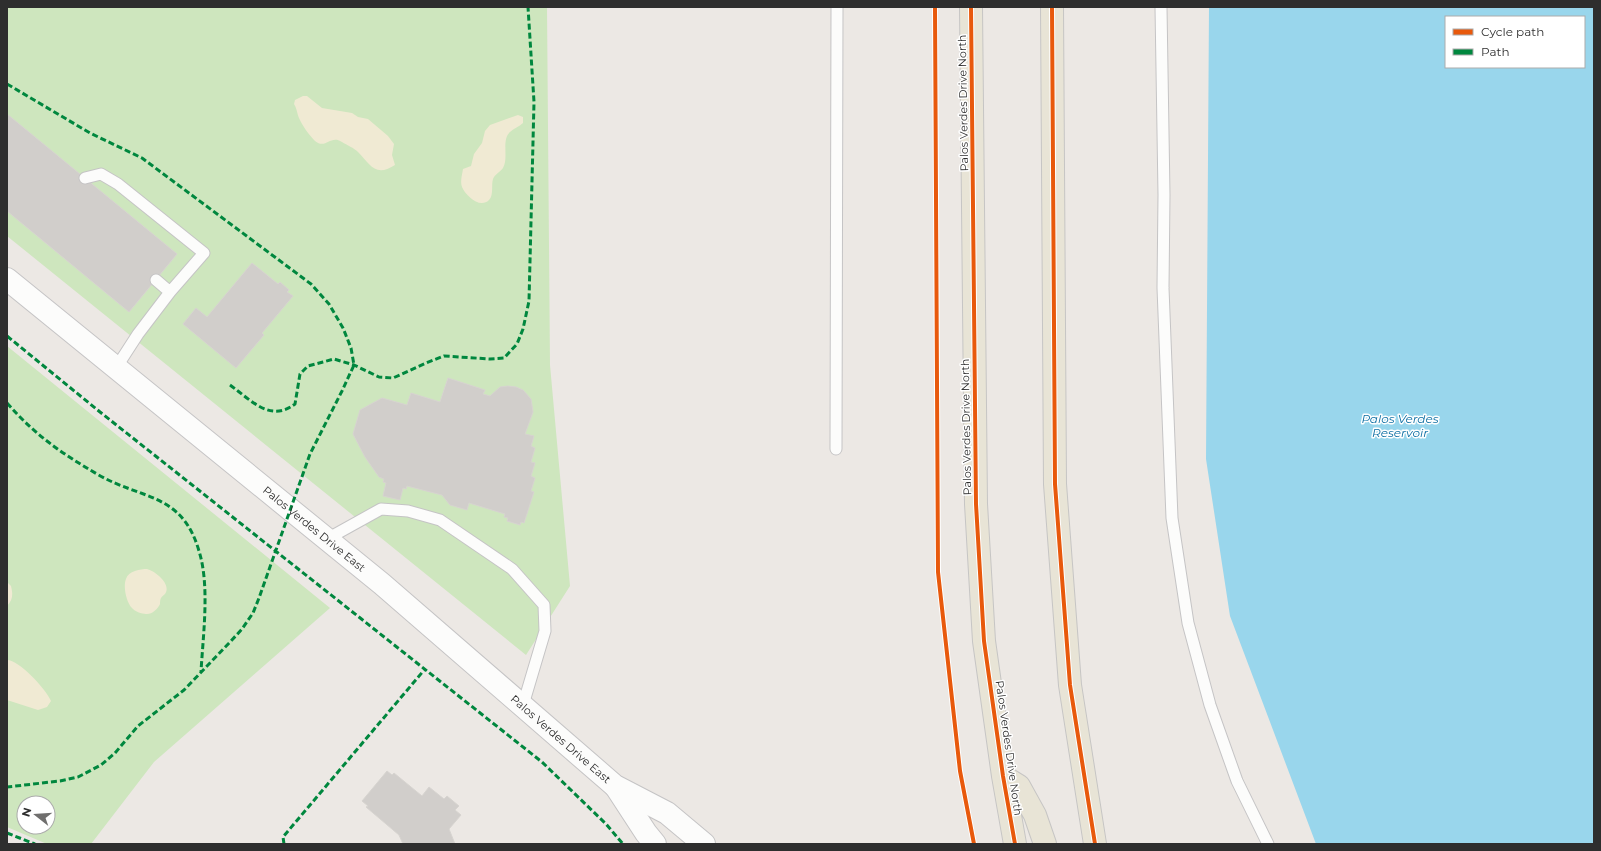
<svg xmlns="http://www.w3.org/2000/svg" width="1601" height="851" viewBox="0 0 1601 851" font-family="Montserrat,sans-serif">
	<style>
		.green { fill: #cee6be; fill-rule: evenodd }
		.sand { fill: #f0ead3 }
		.water { fill: #99d6ec; fill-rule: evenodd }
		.building { fill: #d1cecb; stroke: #d7d4d0 }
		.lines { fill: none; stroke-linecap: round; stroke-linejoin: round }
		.lane-casing { stroke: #c5c4c5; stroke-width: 13 }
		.secondary-casing { stroke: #c5c4c5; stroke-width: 24 }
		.primary-casing { stroke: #c6c5c4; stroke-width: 24 }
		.lane { stroke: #fcfcfb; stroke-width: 11 }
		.secondary { stroke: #fcfcfb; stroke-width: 22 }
		.primary { stroke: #e8e4d6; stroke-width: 22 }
		.quiet { stroke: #00873e; stroke-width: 3; stroke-dasharray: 6 3; stroke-linecap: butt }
		.cycleway-casing { stroke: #fff; stroke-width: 6 }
		.cycleway { stroke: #e8590c; stroke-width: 4 }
		.labels { text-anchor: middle; stroke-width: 3; stroke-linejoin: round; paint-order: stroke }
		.street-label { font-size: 11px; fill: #2e2e2e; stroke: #fff }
		.water-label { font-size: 12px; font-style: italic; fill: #0d6fa3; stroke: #fff }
	</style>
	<rect width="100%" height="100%" fill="#ece8e4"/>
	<path class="green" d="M7 7H547L550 365 570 586 526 655 7 236Z
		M7 346 330 608 154 762 91 844H47L7 827ZM24 803H48V827H24Z"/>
	<path class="sand" d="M303 96H307L322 108 352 113 358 117 368 119 388 136 394 144 392 155 395 165C375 178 370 164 358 152 354 148 347 145 342 142 330 134 326 150 315 141 309 135 302 125 299 118 297 113 297 109 294 104L295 100Z
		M518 115 523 117V123C519 127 514 128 510 132 501 140 509 158 503 168 500 172 495 174 493 179 491 185 494 195 489 200 480 209 466 196 462 187 460 182 462 175 463 169L471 166 474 154 482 143 485 131 490 125Z
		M147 569C155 571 172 584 165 594 164 595 162 596 161 598 160 600 160 602 160 604 158 609 151 615 146 614 142 614 134 611 132 608 126 602 123 586 126 579 128 571 141 569 147 569Z
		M7 582 11 586C13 594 13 600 7 606Z
		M7 660C19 660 46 689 51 701L47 707 38 710 7 700Z"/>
	<path class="water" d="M1209 7H1594V844H1316L1230 616 1206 459ZM1446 17H1584V67H1446Z"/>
	<path class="building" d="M7 114 177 254 129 312 7 211Z
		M252 263 278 284 280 282 289 290 287 292 293 296 262 333 264 335 236 368 183 324 196 308 207 317Z
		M448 378 485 390 483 394 490 396 500 387 508 386 516 387 523 390 531 399 533 412 525 434 534 436 531 446 535 448 531 462 535 463 531 476 535 478 531 491 534 492 524 523 521 522 520 525 507 521 508 518 504 517 505 514 469 503 467 510 450 505 442 495 407 486 406 489 403 488 400 500 383 496 386 483 383 482 384 479 379 477 365 457 353 434 360 410 382 398 407 405 411 393 440 402Z
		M387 771 392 775 394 773 422 796 429 787 444 799 447 796 459 806 455 810 461 815 449 829 455 844H403L399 835 366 807 368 806 362 801Z"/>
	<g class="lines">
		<g class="lane-casing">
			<path id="lane" d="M1161 7 1164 195 1163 288 1172 518 1188 623 1210 705 1237 781 1268 844
				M85 178 101 174 118 184 204 253 170 292
				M116 368 138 334 170 292 156 280
				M836 449 837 7
				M327 539 381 509 408 511 440 520 512 569 544 605 545 631 523 705"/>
		</g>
		<g class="secondary-casing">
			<g id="secondary">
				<path id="s1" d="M7 279 382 584 615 786 667 813 704 844"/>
				<path d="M616 787 646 833 655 844"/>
			</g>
		</g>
		<g class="primary-casing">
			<path id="primary" d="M971 7 976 504 984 641 1003 776 1015 844
				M1052 7 1055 484 1070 685 1095 844
				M1003 776 1019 786 1035 815 1045 844"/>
		</g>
		<use href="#lane" class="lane"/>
		<use href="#secondary" class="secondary"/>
		<use href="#primary" class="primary"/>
		<path class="quiet" d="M7 84 90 133 142 158 311 284 329 304 343 328 351 348 354 365 342 391 310 454 259 598 253 613 242 629 231 641 184 690 138 726 115 753 101 765 78 777 60 781 7 787
			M7 336 100 412 542 762 606 824 623 844
			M230 385C251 400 270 423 295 404L300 374 308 366 323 362 334 359 354 365 379 377 393 378 426 363 444 356 490 359 504 358 517 344 523 329 529 301 534 102 528 7
			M7 403C35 435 61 453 97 474 141 500 182 492 199 551 210 586 203 635 201 672
			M7 833 35 844
			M284 844 283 837 425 669"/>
		<g class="cycleway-casing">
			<path id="cycleway" d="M935 7 938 572 960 771 974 844
				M971 7 976 504 984 641 1003 776 1015 844
				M1052 7 1055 484 1070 685 1095 844"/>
		</g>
		<use href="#cycleway" class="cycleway"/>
	</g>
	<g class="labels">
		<g class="street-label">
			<text transform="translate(963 103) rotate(-91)" y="4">Palos Verdes Drive North</text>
			<text transform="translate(966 427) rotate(-91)" y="4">Palos Verdes Drive North</text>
			<text dy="4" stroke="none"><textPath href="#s1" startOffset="396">Palos Verdes Drive East</textPath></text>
			<text dy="4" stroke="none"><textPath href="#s1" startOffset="720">Palos Verdes Drive East</textPath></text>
			<text transform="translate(1009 748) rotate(82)" y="4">Palos Verdes Drive North</text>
		</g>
		<g class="water-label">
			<text x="1400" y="423">Palos Verdes<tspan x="1400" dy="14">Reservoir</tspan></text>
		</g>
	</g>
	<rect width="1601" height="851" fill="none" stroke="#2e2e2e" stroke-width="16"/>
	<rect x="1445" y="16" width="140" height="52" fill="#ffffff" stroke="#ababab"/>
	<rect x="1453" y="29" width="20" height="6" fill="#e8590c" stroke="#ababab"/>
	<text x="1481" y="36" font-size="12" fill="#2e2e2e">Cycle path</text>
	<rect x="1453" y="49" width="20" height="6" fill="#00873e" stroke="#ababab"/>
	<text x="1481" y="56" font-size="12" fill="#2e2e2e">Path</text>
	<g transform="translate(36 815) rotate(287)"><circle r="19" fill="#ffffff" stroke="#ababab"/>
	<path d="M0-3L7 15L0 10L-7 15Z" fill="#706f6e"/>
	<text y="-6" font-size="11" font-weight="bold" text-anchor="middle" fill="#2e2e2e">N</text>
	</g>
</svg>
